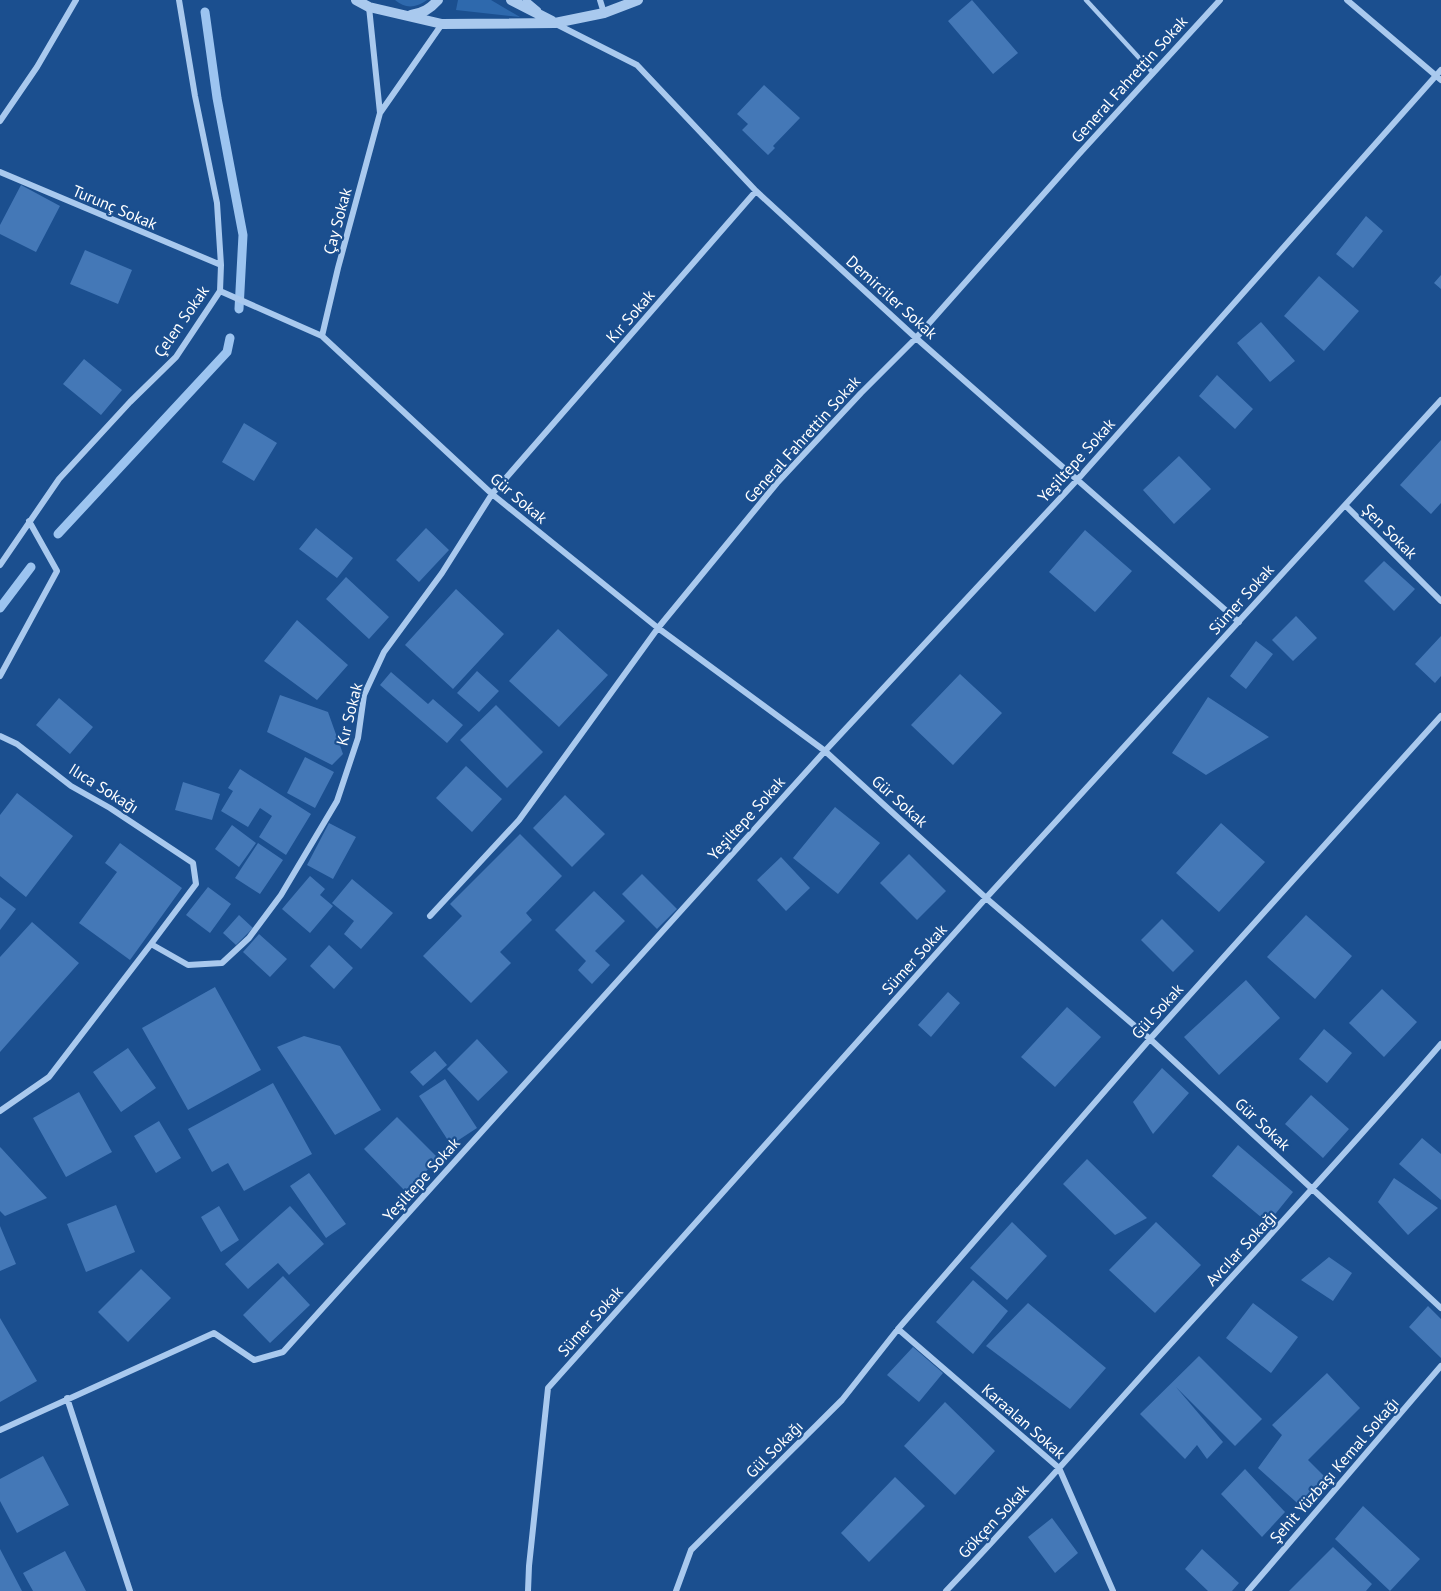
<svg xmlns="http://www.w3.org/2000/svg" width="1441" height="1591" viewBox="0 0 1441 1591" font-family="'PT Sans',sans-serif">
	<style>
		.green { fill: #2e69ad }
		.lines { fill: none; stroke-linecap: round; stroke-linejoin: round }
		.stream { stroke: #9cc4f0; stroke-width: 9 }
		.building { fill: #4478b7 }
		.service { stroke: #a9c9ee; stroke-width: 4.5 }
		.minor { stroke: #a9c9ee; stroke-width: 6 }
		.tertiary { stroke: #a9c9ee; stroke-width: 10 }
		.labels { text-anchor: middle; stroke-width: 4.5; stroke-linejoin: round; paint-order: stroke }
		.street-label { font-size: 16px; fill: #fff; stroke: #1b4f8f }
	</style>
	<rect width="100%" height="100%" fill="#1b4f8f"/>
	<path class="green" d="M395 0H427C416 8 405 9 395 0Z
		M458 0H491L520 17 456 10Z"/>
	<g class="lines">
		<path class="stream" d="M205 12 217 98 243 235 239 309
			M58 534 227 352 230 338
			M0 608 31 567"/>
	</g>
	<path class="building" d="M972 0 1018 53 993 74 948 21Z
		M764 85 800 118 773 146 775 148 768 155 742 130 748 124 737 114Z
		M21 185 60 206 36 252 0 234V225Z
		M1366 216 1383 231 1353 268 1336 254Z
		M85 250 132 270 118 304 70 284Z
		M1441 275V289L1434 283Z
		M1319 276 1359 311 1324 351 1284 316Z
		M1261 322 1295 361 1270 382 1237 343Z
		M84 359 122 390 101 415 63 384Z
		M1217 375 1253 409 1235 429 1199 396Z
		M244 423 277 443 254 481 222 462Z
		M1441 440V503L1431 514 1400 485Z
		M1179 456 1211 489 1174 524 1143 490Z
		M316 528 353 558 337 578 299 549Z
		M426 528 449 550 419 582 396 560Z
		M1085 530 1132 571 1095 612 1049 572Z
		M1384 561 1415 589 1394 611 1364 581Z
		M346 577 389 617 369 639 326 599Z
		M456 589 504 634 453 689 405 645Z
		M1296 616 1317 638 1293 661 1272 640Z
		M297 620 348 665 317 700 264 661Z
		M558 629 608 675 559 727 509 681Z
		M1441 636V676L1435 683 1415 664Z
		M1256 641 1273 654 1246 689 1230 676Z
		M477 671 499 691 479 712 457 693Z
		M391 672 428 704 433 699 463 725 447 743 380 685Z
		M960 674 1002 713 953 765 911 725Z
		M280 695 328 712 343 754 332 765 267 732Z
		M1208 697 1269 737 1206 775 1172 753Z
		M59 698 93 727 70 754 36 725Z
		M496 705 543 752 507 788 460 740Z
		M305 757 334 772 315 808 287 793Z
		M466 766 502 799 472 832 436 798Z
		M240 769 311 814 286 855 259 837 272 816 260 808 248 827 221 811 233 791 228 788Z
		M183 782 220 794 212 820 175 810Z
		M17 793 73 836 26 897 0 876V815Z
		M565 795 605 834 572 867 533 828Z
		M835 807 880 843 838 894 793 858Z
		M329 823 356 837 333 879 307 865Z
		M1221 823 1265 862 1219 912 1176 873Z
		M232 825 256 843 239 867 215 849Z
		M520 834 562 876 526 913 532 920 500 952 511 963 471 1003 423 956 462 916 450 904Z
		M120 843 182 888 130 960 79 923 117 872 105 863Z
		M258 843 283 860 260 894 235 878Z
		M909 854 946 891 917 920 880 883Z
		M781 857 810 888 786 911 757 880Z
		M642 874 677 909 657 929 622 894Z
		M310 876 325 889 320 895 333 906 310 933 282 909Z
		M352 879 393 913 361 949 344 934 354 921 332 903Z
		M208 887 231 904 210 933 186 915Z
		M594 891 625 921 595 951 610 965 592 984 578 970 586 961 555 930Z
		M0 897 16 909 0 930Z
		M239 915 253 928 236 945 223 933Z
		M1306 915 1352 956 1315 999 1267 957Z
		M1162 919 1194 951 1173 972 1141 940Z
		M32 922 79 963 0 1052V957Z
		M259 934 287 959 270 977 243 952Z
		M329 945 353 968 334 989 310 966Z
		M1246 980 1280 1018 1219 1075 1184 1037Z
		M215 987 261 1070 188 1110 142 1028Z
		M1382 989 1417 1022 1384 1057 1349 1023Z
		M948 992 960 1003 931 1037 918 1025Z
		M1067 1007 1101 1037 1055 1087 1021 1057Z
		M1324 1029 1352 1053 1327 1083 1299 1059Z
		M304 1036 340 1046 381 1110 335 1135 277 1047Z
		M477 1039 508 1072 478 1101 447 1069Z
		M128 1048 156 1088 121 1112 93 1072Z
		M435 1051 447 1065 423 1086 410 1072Z
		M1162 1068 1189 1093 1153 1134 1133 1102Z
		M445 1079 477 1128 451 1145 419 1096Z
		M273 1083 312 1154 244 1191 228 1163 212 1172 188 1129Z
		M79 1092 112 1152 66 1177 33 1118Z
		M1311 1095 1349 1129 1323 1158 1285 1124Z
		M397 1117 439 1159 405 1191 364 1149Z
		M159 1121 181 1158 156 1173 134 1136Z
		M1422 1138 1441 1154V1200L1399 1164Z
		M1238 1145 1293 1192 1268 1223 1212 1176Z
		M0 1147 2 1149 47 1198 5 1216 0 1211Z
		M1087 1159 1147 1218 1115 1235 1063 1184Z
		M309 1173 346 1224 326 1238 290 1186Z
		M1394 1178 1438 1208 1408 1235 1378 1202Z
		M116 1205 135 1252 86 1272 67 1224Z
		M219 1206 239 1240 221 1252 201 1217Z
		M290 1206 324 1244 289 1275 278 1263 248 1289 225 1264Z
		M1012 1222 1047 1256 1007 1300 970 1268Z
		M1156 1222 1201 1265 1155 1313 1109 1270Z
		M0 1226 16 1264 0 1271Z
		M1329 1257 1352 1273 1333 1301 1301 1280Z
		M141 1269 171 1298 128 1342 98 1312Z
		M283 1276 310 1305 270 1343 243 1315Z
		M973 1280 1008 1311 973 1354 936 1322Z
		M1028 1303 1106 1368 1070 1409 986 1346Z
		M1253 1303 1298 1337 1271 1373 1226 1338Z
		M1428 1306 1441 1319V1358L1409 1327Z
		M0 1318 37 1381 0 1402Z
		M913 1347 943 1373 919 1402 887 1375Z
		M1199 1356 1262 1419 1235 1446 1176 1387 1223 1442 1207 1459 1197 1445 1185 1459 1140 1414Z
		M1327 1373 1360 1408 1308 1460 1328 1480 1304 1509 1258 1468 1282 1435 1272 1425Z
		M945 1402 995 1451 955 1495 904 1446Z
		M43 1456 69 1505 17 1533 0 1501V1479Z
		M1245 1469 1285 1512 1262 1537 1221 1494Z
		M895 1477 925 1506 869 1562 841 1533Z
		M1363 1506 1420 1559 1390 1591 1335 1539Z
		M1052 1518 1078 1553 1055 1573 1028 1537Z
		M1333 1547 1372 1584 1366 1591H1289Z
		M0 1549 22 1591H0Z
		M1202 1549 1239 1583 1232 1591H1208L1185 1569Z
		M65 1551 86 1591H33L23 1573Z"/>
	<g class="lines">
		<path class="service" d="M1086 0 1153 73"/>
		<path class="minor" d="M526 0 538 10
			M600 0 604 13
			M1347 0 1441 80
			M369 7 380 113
			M556 24 637 65 756 191 916 338 1239 622
			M0 121 37 67 76 0
			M0 172 221 265
			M220 291 322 336 492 494 658 628 825 751 986 898 1150 1039 1441 1308
			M322 336 338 268 380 113 442 24
			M1345 505 1441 601
			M0 565 59 479 130 402 176 357 220 291 221 265 217 203 195 96 179 0
			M0 676 57 571 29 521
			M0 736 17 744 71 786 110 808 193 863 196 884 151 944
			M430 916 519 820 658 628 777 483 861 393 916 338 1079 154 1220 0
			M0 1111 49 1077 151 944 188 965 222 963 249 938 281 895 337 801 358 738 364 695 384 652 442 573 492 494 756 191
			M898 1329 1059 1468 1113 1591
			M67 1398 130 1591
			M0 1430 214 1333 254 1360 283 1352 825 751 1078 479 1441 70
			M528 1591 529 1566 548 1388 986 898 1441 400
			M676 1591 691 1550 842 1400 898 1329 1150 1039 1441 716
			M946 1591C1021 1513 1092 1430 1165 1350 1258 1248 1351 1148 1441 1044
			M1248 1591 1441 1366"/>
		<path class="tertiary" d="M356 0 369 7 442 24 555 23 604 13 638 0
			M511 0 552 21
			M411 15C423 13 430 9 438 0"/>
	</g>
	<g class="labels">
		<g class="street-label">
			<text transform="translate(1129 79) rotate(-48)" y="6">General Fahrettin Sokak</text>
			<text transform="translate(115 207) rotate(23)" y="6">Turunç Sokak</text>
			<text transform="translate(337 221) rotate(-75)" y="6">Çay Sokak</text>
			<text transform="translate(892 297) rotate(42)" y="6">Demirciler Sokak</text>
			<text transform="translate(630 316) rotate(-49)" y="6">Kır Sokak</text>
			<text transform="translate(181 321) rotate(-55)" y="6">Çelen Sokak</text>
			<text transform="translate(802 439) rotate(-48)" y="6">General Fahrettin Sokak</text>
			<text transform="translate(1076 460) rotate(-48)" y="6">Yeşiltepe Sokak</text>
			<text transform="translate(519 498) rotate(40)" y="6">Gür Sokak</text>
			<text transform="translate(1390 531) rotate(45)" y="6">Şen Sokak</text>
			<text transform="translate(1241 599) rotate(-48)" y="6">Sümer Sokak</text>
			<text transform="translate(349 714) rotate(-76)" y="6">Kır Sokak</text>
			<text transform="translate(104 788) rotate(32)" y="6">Ilıca Sokağı</text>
			<text transform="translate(900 801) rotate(42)" y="6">Gür Sokak</text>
			<text transform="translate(746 818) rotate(-48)" y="6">Yeşiltepe Sokak</text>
			<text transform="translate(914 959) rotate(-48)" y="6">Sümer Sokak</text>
			<text transform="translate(1157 1011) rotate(-48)" y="6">Gül Sokak</text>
			<text transform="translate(1263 1124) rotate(43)" y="6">Gür Sokak</text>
			<text transform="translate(421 1179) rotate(-48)" y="6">Yeşiltepe Sokak</text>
			<text transform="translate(1241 1248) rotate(-47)" y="6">Avcılar Sokağı</text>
			<text transform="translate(590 1321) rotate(-48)" y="6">Sümer Sokak</text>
			<text transform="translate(1024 1421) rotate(41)" y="6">Karaalan Sokak</text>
			<text transform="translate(774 1449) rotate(-45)" y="6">Gül Sokağı</text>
			<text transform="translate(1334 1470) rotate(-49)" y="6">Şehit Yüzbaşı Kemal Sokağı</text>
			<text transform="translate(993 1521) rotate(-47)" y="6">Gökçen Sokak</text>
		</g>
	</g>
</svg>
